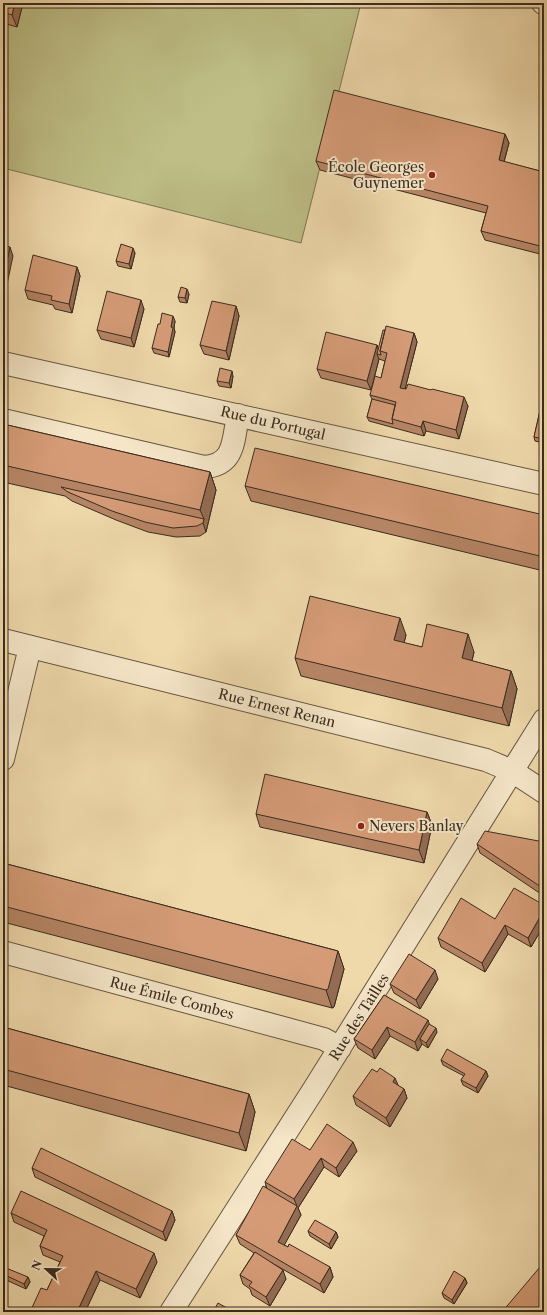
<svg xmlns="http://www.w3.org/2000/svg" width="547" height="1315" viewBox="0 0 547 1315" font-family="'Libre Caslon Text',serif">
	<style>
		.green { fill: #bebe86; stroke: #7c7552 }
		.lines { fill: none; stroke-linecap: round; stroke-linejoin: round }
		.minor-casing { stroke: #675742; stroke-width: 24 }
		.minor { stroke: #f5e6c8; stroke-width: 22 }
		.wall { fill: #b68565; stroke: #3a2c1f }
		.shaded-wall { fill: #946c53; stroke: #3a2c1f }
		.building { fill: #d49b76; stroke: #3a2c1f }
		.poi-dot { fill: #8f2418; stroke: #f5e6c8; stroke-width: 1.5 }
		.labels { text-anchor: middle; stroke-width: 4; stroke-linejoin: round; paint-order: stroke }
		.poi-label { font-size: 14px; fill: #3a2c1f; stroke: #f5e6c8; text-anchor: end }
		.street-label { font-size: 14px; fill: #3a2c1f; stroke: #f5e6c8 }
	</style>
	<rect width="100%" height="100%" fill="#efd9ab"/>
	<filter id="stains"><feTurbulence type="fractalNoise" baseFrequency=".005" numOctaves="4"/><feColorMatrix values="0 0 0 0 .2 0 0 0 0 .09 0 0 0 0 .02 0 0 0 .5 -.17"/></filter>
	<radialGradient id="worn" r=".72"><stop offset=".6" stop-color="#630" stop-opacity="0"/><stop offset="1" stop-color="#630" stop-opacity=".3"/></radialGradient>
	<path class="green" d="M3 3H361L301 243 3 168Z"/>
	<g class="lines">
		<g class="minor-casing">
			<path id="minor" d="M543 3H544
				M3 363 544 484
				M3 420 204 467C235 465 233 441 238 415
				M3 640 486 760 512 771 544 792
				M3 759 30 647
				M3 952 324 1039 340 1048
				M171 1312 314 1089 544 720"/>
		</g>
		<use href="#minor" class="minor"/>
	</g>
	<path class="wall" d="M3 3H23L17 27 3 23Z
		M505 134 509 143 504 162 544 172V255L485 240 481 231 486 213 320 170 316 161Z
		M135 253 131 269 118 266 116 261Z
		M77 267 80 276 72 313 55 309 53 305 28 299 25 290Z
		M189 294 187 303 180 302 178 297Z
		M236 306 239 316 229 360 204 354 200 345Z
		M144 309 134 347 101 339 97 330Z
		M175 321 174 328 175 332 169 357 154 353 152 348Z
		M414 333 417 342 405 389 468 406 459 439 426 431 424 436 369 421 367 417 372 399 370 395 381 378 385 361 379 359 371 390 321 378 317 369 377 345 378 349Z
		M233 376 231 388 219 386 217 381Z
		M544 393V443L535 441 534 437Z
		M3 424 210 472 216 490 206 532 200 536 176 537 148 532 116 520 72 501 65 496 3 482Z
		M245 486 544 515V571L251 501Z
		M406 635 404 643 422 647 474 652 472 661 511 671 517 689 509 726 301 676 295 658Z
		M427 812 432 825 424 863 260 827 256 814Z
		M544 842V896L480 853 477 844Z
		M3 863 338 951 344 969 334 1007 332 1008 3 922Z
		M544 905V925L531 947 508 934 485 972 441 947 438 938 495 919Z
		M438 979 420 1009 394 993 390 984Z
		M384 995 429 1024 437 1032 428 1048 422 1044 418 1051 390 1036 375 1059 358 1048 354 1039Z
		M3 1027 249 1094 255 1112 246 1151 3 1085Z
		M441 1060 486 1071 488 1076 478 1093 463 1085 461 1080 464 1076 443 1065Z
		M398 1086 404 1089 407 1098 390 1127 356 1105 353 1096Z
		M310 1150 357 1151 339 1177 324 1167 298 1208 301 1215 284 1245 330 1267 333 1277 324 1293 272 1263 286 1279 270 1306 252 1295 250 1289 243 1284 240 1275 254 1253 240 1244 236 1235 267 1189 265 1182Z
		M32 1168 172 1211 175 1220 166 1241 35 1177Z
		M11 1213 157 1262 140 1298 100 1280 85 1312H30L47 1290 60 1262 43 1255 40 1246 44 1236 14 1222Z
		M308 1231 336 1232 338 1237 331 1249 310 1236Z
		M3 1273 28 1277 30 1282 26 1289 4 1279Z
		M465 1278 467 1283 454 1304 444 1298 442 1293Z"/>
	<path class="shaded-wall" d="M15 3H23L17 27 12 15Z
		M505 134 509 143 502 169 499 160Z
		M10 247 13 256 3 303V279Z
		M133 248 135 253 131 269 129 264Z
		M77 267 80 276 72 313 69 304Z
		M187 289 189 294 187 303 185 298Z
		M141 300 144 309 134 347 131 338Z
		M236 306 239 316 229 360 226 351Z
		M173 316 175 321 174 328 175 332 169 357 168 352 171 327Z
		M414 333 417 342 403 397 400 388Z
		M377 345 380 354H377L379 359 371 390 367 381Z
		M232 371 233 376 231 388 229 383Z
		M464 397 468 406 459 439 456 430Z
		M423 421 426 431 424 436 421 427Z
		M210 472 216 490 206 532 203 523 204 519 200 510Z
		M400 618 406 635 400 658 394 640Z
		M468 634 474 652 468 676 462 658Z
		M511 671 517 689 509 726 502 708Z
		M427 812 432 825 424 863 419 850Z
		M544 910V925L531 947 528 938Z
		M505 925 508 934 485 972 482 963Z
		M338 951 344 969 334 1007 332 1008 326 990Z
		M435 970 438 979 420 1009 416 1000Z
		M428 1020 431 1029 420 1039 422 1044 418 1051 415 1042Z
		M387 1027 390 1036 375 1059 372 1050Z
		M436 1028 437 1032 428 1048 426 1043Z
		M486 1071 488 1076 478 1093 476 1088Z
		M395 1078 399 1087 393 1082Z
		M404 1089 407 1098 390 1127 386 1118Z
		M249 1094 255 1112 246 1151 239 1133Z
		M353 1142 357 1151 339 1177 336 1168Z
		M321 1158 324 1167 298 1208 301 1215 281 1251 278 1242 297 1206 294 1199Z
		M172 1211 175 1220 166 1241 163 1232Z
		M336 1232 338 1237 331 1249 329 1244Z
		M154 1253 157 1262 140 1298 136 1289Z
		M330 1267 333 1277 324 1293 320 1284Z
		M283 1270 286 1279 270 1306 266 1297Z
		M96 1271 100 1280 85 1312H77Z
		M28 1277 30 1282 26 1289 24 1284Z
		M465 1278 467 1283 454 1304 452 1300Z"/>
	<path class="building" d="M3 3H15L12 15 3 12Z
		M334 90 505 134 499 160 544 172V247L481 231 488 206 316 161Z
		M121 244 133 248 129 264 116 261Z
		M3 245 10 247 3 279Z
		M33 255 77 267 69 304 51 300 52 296 25 290Z
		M181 287 187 289 185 298 178 297Z
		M107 291 141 300 131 338 97 330Z
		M212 301 236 306 226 351 200 345Z
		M162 313 173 316 171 327 173 328 168 352 152 348 158 324H160Z
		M386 326 414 333 400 388 406 389 408 384 431 390 432 389 464 397 456 430 423 421 421 427 392 419 396 402 370 395 375 376 381 378 387 353 380 351Z
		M383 330H385L380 351 381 355 377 354Z
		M326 332 377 345 367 381 317 369Z
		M220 368 232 371 229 383 217 381Z
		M544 393V439L534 437Z
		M372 399 395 405 392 419 393 424 367 417Z
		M3 424 210 472 200 510 3 465Z
		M255 448 544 515V557L245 486Z
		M61 487 204 519 203 523 197 526 173 528 145 522 112 511 68 492Z
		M310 596 400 618 394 640 422 647 427 624 468 634 462 658 511 671 502 708 295 658Z
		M265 774 427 812 419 850 256 814Z
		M485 831 544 842V889L477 844Z
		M3 863 338 951 328 989 326 990 3 906Z
		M514 888 544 905V910L528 938 505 925 482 963 438 938 461 898 495 919Z
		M409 954 435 970 416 1000 390 984Z
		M384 995 428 1020 415 1042 387 1027 372 1050 354 1039Z
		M429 1024 436 1028 426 1043 420 1039Z
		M3 1027 249 1094 239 1133 3 1069Z
		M447 1049 486 1071 476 1088 461 1080 465 1074 441 1060Z
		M380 1068 395 1078 393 1082 404 1089 386 1118 353 1096 372 1069 377 1072Z
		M327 1124 353 1142 336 1168 321 1158 294 1199 265 1182 292 1139 310 1150Z
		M41 1148 172 1211 163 1232 32 1168Z
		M263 1186 297 1206 278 1242 288 1247 289 1244 330 1267 320 1284 236 1235Z
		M21 1191 154 1253 136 1289 96 1271 77 1312H30L41 1288 47 1290 63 1256 40 1246 47 1230 11 1213Z
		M315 1220 336 1232 329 1244 308 1231Z
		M255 1252 283 1270 266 1297 249 1286 252 1282 240 1275Z
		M540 1267 544 1270V1312H502Z
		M6 1268 28 1277 24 1284 3 1274Z
		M454 1271 465 1278 452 1300 442 1293Z
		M218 1303 234 1312H213Z"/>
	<g class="poi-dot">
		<circle cx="432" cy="175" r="4"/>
		<circle cx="361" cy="826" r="4"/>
	</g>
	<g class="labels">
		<g class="poi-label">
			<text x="424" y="172">École Georges<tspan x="424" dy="16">Guynemer</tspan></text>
			<text x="369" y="831" text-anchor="start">Nevers Banlay</text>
		</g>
		<g class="street-label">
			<text transform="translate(273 423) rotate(13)" y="5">Rue du Portugal</text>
			<text transform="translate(277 708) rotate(14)" y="5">Rue Ernest Renan</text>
			<text transform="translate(172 998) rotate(15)" y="5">Rue Émile Combes</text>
			<text transform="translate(359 1017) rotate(-58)" y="5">Rue des Tailles</text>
		</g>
	</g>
	<rect width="547" height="1315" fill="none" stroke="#efd9ab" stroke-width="16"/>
	<rect x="4" y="4" width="539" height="1307" fill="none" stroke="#3a2c1f" stroke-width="2"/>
	<rect x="8" y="8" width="531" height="1299" fill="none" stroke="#3a2c1f"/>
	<g transform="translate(46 1269) rotate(292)" stroke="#f5e6c8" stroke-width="3" paint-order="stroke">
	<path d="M0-3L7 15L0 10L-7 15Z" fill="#3a2c1f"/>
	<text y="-6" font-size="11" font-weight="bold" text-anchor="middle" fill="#3a2c1f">N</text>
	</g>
	<rect width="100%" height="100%" filter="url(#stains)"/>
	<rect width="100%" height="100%" fill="url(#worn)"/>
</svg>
